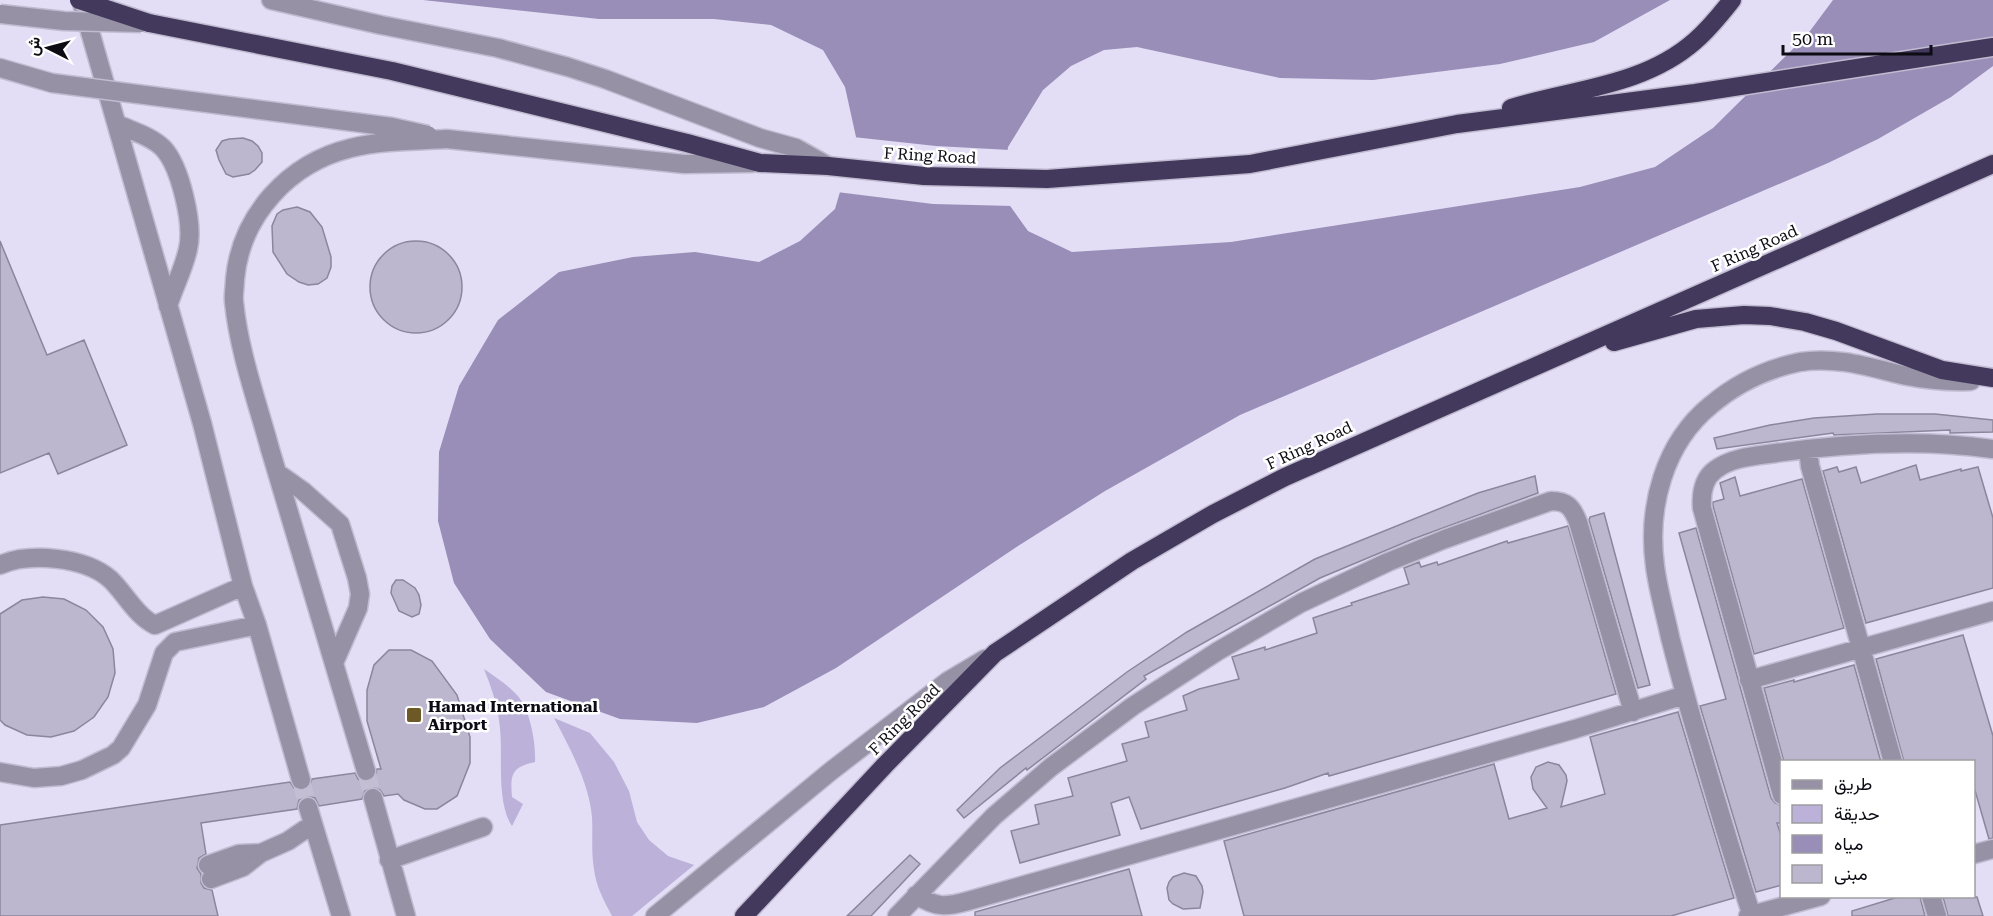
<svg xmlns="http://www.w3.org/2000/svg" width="1993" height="916" viewBox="0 0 1993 916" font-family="'Roboto Serif',Vazirmatn,serif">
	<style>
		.green { fill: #bbb1d9 }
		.water { fill: #988eb7 }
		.pier { fill: #e3ddf5 }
		.building { fill: #bcb7ce; stroke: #8b869c; stroke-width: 1.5 }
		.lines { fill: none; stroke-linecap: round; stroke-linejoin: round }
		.minor-tunnel { stroke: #c3bed3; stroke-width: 18; stroke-dasharray: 18 9; stroke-linecap: butt }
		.minor-casing { stroke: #c1bbd1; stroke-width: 21 }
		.highway-casing { stroke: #c1bbd1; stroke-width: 21 }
		.minor { stroke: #9691a4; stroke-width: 18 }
		.highway { stroke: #43395c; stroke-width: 18 }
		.minor-bridge-casing { stroke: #c1bbd1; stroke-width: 21; stroke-linecap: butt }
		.highway-bridge-casing { stroke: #c1bbd1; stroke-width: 21; stroke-linecap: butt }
		.minor-bridge { stroke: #9691a4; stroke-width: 18 }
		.highway-bridge { stroke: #43395c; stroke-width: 18 }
		.poi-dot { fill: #6d5827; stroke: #fff; stroke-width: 2 }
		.labels { text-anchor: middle; stroke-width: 5; stroke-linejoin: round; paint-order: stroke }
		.street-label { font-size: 16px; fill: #0d0b13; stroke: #fff }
		.poi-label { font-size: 16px; font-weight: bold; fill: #0d0b13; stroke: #fff; text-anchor: start }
	</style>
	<rect width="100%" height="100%" fill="#e3ddf5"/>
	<path class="green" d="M484 669C495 677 508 685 517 695 530 709 536 743 535 762 512 767 510 774 512 797L523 804 512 826C496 802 503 756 500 728 498 706 492 689 484 669Z
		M554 718 590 733 614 762 629 791 637 822 649 840 668 856 694 865 632 916H612C604 901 596 886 594 869 591 852 593 834 592 817 589 783 570 748 554 718Z"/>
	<path class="water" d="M423 0H1670L1594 42 1500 64 1373 80 1280 78 1137 47 1104 50 1071 66 1043 90 1008 147 1003 196 1028 231 1072 252 1231 242 1580 187 1655 167 1713 128 1807 35 1833 0H1993V66L1951 97 1878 139 1828 163 1240 415 1105 491 1015 548 836 668 764 707 697 723 620 719 546 692 490 639 454 583 438 521 439 452 459 386 498 320 559 272 633 257 695 252 759 262 800 241 835 209 856 137 845 87 823 50 771 25 714 19H599Z"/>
	<path class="pier" d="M853 137 936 146 1010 150 1006 195 1013 206 933 204 837 192Z"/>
	<path class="building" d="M243 138 252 141 258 146 262 153V162L255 170 249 174 233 177 226 174 219 160 216 150 222 141 229 139Z
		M297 207 310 212 322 227 331 257V267L327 278 318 284 308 285 299 282 287 274 273 252 272 226 277 214 283 210Z
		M370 287a46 46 0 1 1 92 0a46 46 0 1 1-92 0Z
		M0 241 47 355 84 340 127 445 58 474 49 453 0 473Z
		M1877 414H1935L1993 420V432L1950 433V430L1834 435 1833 433 1717 449 1714 438 1770 425 1814 418Z
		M1916 465 1920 480 1961 469V471L1978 467 1993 518V588L1866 623 1823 471 1837 467 1839 472 1856 467 1861 483Z
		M1535 476 1538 493 1413 539 1320 578 1144 676 1146 679 1027 770 1026 768 964 818 957 810 1000 768 1127 672 1187 632 1315 559 1478 493Z
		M1735 477 1740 496 1802 479 1844 628 1754 654 1713 506V502L1724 499 1720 483Z
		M1604 513 1650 685 1638 688 1589 520 1590 517Z
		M1568 526 1616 694 1329 776 1328 773 1285 788 1141 829 1129 797 1111 803 1120 835 1020 863 1011 831 1039 824 1035 805 1073 796 1068 778 1127 761 1122 744 1149 737 1145 722 1187 710 1183 696 1199 689 1239 679 1232 657 1265 647V650L1317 633 1313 618 1352 605 1351 603 1409 584 1404 568 1419 562 1421 567 1437 562 1438 565 1507 541 1508 543Z
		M1696 528 1771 798 1775 803 1782 806V823H1777L1782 839V885L1756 892 1700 706 1726 699 1679 533Z
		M396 580H403L415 588 419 595 421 605 419 614 412 617 399 611 391 593 392 586Z
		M43 597 64 599 86 610 103 627 113 649 115 673 108 697 94 717 74 731 51 737 27 735 5 725 0 720V614L22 600Z
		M1963 635 1993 736V838L1989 839 1974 787V762H1904L1876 659Z
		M389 650H411L432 661 457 695 470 737V763L457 796 437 809H425L404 800 398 794 384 796 380 790 371 787 365 791 362 799 319 806 315 798 305 796 299 800 297 809 201 823 206 854 199 858 197 868 201 874V883L204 888 212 890 218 916H0V825L290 782 294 788 303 791 309 787 312 779 355 773 358 779 363 782H369L374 779 377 769H381L367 721V690L374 665Z
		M1854 665 1881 762H1784L1764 688 1794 680V682Z
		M1678 712 1734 898 1671 916H1244L1224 841 1494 764 1509 819 1547 808 1533 789 1531 777 1536 767 1548 762 1559 765 1566 775 1567 781 1561 807 1605 794 1590 737Z
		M910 855 920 864 871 916H847Z
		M1129 869 1142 916H975V912Z
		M1184 873 1196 876 1202 886 1203 892 1200 908 1183 909 1173 904 1169 900 1167 888 1169 882 1173 877Z
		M1898 897H1920L1925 916H1852V911Z
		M1943 897H1977L1983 916H1948Z"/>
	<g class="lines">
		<path class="minor-tunnel" d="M366 771 373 798
			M301 780 308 807"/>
		<g class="minor-casing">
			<path id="minor" d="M81 0 202 423 243 586 257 625 301 780
				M271 0 381 25 498 48 568 67 605 79 760 138 796 148 828 166
				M0 68 52 83
				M117 124C132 131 151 136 163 148 180 166 194 224 188 249 184 268 174 287 168 306
				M447 139 684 164 752 163
				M270 449 366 771
				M1808 449 1810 466 1893 762
				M279 474 303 491 340 524 357 578 360 594 358 608 334 663
				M0 565C29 552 85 557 110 579 125 593 136 616 155 625L243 586
				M1749 680 1993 611
				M0 772 34 778 61 776 82 770 113 755 121 748 147 705 164 653 175 642 257 625
				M1782 795 1702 508C1701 494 1703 479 1715 470 1732 457 1755 456 1776 453 1848 443 1922 439 1993 449
				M373 798 406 916
				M308 807 341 916
				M1974 854 1993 849
				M389 860 483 827
				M208 865 239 854 261 853
				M211 879 243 867 261 853 288 841 313 824
				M916 895C937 908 946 907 968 901L1575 729 1685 695
				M1931 896 1937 916
				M655 916 831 771 948 681 985 659
				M897 916 994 816 1051 767 1133 706 1218 651 1301 603 1388 562 1445 539 1551 501C1567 501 1572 507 1578 522L1633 712
				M1748 916 1821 896
				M1752 916C1733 858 1716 800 1699 742 1688 707 1679 672 1670 637 1665 613 1658 590 1655 566 1647 507 1664 443 1711 405 1737 383 1766 369 1800 362 1837 356 1872 368 1907 376 1927 380 1950 382 1971 381"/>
		</g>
		<g class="highway-casing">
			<path id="highway" d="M149 23 392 71 687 143 760 163 828 166 924 176 1047 179 1250 164 1457 124 1695 93 1993 47
				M1511 108C1573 89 1644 86 1695 41 1709 29 1721 14 1732 0
				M1614 342 1696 319 1744 315 1770 316 1805 322 1836 331 1942 370 1993 378
				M744 916 885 765 995 653 1132 561 1213 514 1285 477 1993 164"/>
		</g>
		<use href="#minor" class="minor"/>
		<use href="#highway" class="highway"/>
		<g class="minor-bridge-casing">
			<path id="minor-bridge" d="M0 14 64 21 141 23
				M52 83 392 127 428 135
				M270 449C257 401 239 352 234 302 233 295 235 287 235 279 241 215 289 163 351 148 382 140 416 141 447 139"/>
		</g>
		<g class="highway-bridge-casing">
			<path id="highway-bridge" d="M79 0 149 23"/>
		</g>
		<use href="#minor-bridge" class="minor-bridge"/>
		<use href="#highway-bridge" class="highway-bridge"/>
	</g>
	<rect class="poi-dot" x="406" y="707" width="16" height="16" rx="3"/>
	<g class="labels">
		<g class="street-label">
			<text transform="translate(930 155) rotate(3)" y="6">F Ring Road</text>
			<text transform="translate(1754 248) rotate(-24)" y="6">F Ring Road</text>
			<text transform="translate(1309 445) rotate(-25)" y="6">F Ring Road</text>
			<text transform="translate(904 719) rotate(-45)" y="6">F Ring Road</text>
		</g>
		<g class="poi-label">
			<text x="428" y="712">Hamad International<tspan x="428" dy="18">Airport</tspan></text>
		</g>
	</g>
	<rect x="1780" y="760" width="195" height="138" fill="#ffffff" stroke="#9e9da1" stroke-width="1.5"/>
	<rect x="1792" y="780" width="30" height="9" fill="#9691a4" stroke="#9e9da1" stroke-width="1.5"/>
	<text x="1834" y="790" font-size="18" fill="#0d0b13">طريق</text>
	<rect x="1792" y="805" width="30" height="18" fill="#bbb1d9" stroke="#9e9da1" stroke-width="1.5"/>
	<text x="1834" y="820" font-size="18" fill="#0d0b13">حديقة</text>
	<rect x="1792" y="835" width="30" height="18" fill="#988eb7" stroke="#9e9da1" stroke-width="1.5"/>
	<text x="1834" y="850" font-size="18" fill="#0d0b13">مياه</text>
	<rect x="1792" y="865" width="30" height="18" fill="#bcb7ce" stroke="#9e9da1" stroke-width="1.5"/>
	<text x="1834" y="880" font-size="18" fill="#0d0b13">مبنى</text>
	<g transform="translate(48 48) rotate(276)" stroke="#ffffff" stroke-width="4.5" paint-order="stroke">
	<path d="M0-4.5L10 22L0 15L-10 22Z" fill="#0d0b13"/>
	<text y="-9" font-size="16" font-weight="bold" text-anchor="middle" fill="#0d0b13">ش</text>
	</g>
	<path d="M1783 45v9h148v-9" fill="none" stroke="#0d0b13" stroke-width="3"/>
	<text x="1792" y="45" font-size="18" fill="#0d0b13" stroke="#ffffff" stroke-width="4.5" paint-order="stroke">50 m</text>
</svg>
